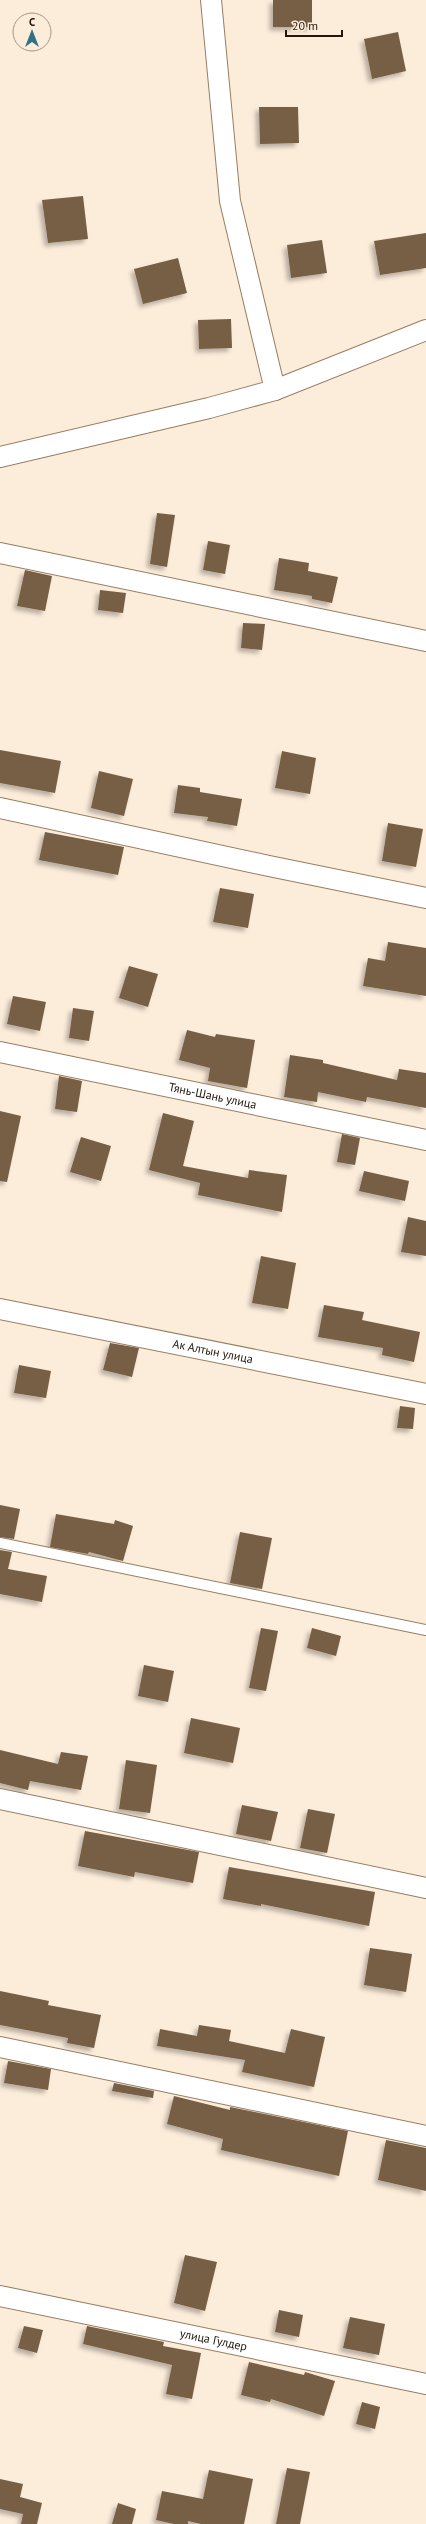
<svg xmlns="http://www.w3.org/2000/svg" width="426" height="2524" viewBox="0 0 426 2524" font-family="'PT Sans',sans-serif">
	<style>
		.building { fill: #765f45; filter: url(#shadow) }
		.lines { fill: none; stroke-linecap: round; stroke-linejoin: round }
		.lane-casing { stroke: #967e63; stroke-width: 12 }
		.street-casing { stroke: #967e63; stroke-width: 22 }
		.lane { stroke: #fff; stroke-width: 10 }
		.street { stroke: #fff; stroke-width: 20 }
		.labels { text-anchor: middle; stroke-width: 4; stroke-linejoin: round; paint-order: stroke }
		.street-label { font-size: 12px; fill: #21170d; stroke: #fcecda }
	</style>
	<defs>
		<filter id="shadow"><feDropShadow dx="-3.5" dy="3.5" stdDeviation="2" flood-color="#0004"/></filter>
	</defs>
	<rect width="100%" height="100%" fill="#fcecda"/>
	<path class="building" d="M273 0H312V27H273Z
		M398 32 406 71 372 79 364 39Z
		M259 107H298L299 143 260 144Z
		M83 196 88 239 48 243 42 200Z
		M426 233V268L380 275 374 241Z
		M322 240 327 273 291 278 287 245Z
		M178 258 187 293 143 304 134 269Z
		M231 319 232 348 199 349 198 320Z
		M157 513 175 515 167 567 150 564Z
		M208 541 230 545 225 574 203 570Z
		M279 558 309 563 308 571 338 577 332 603 312 599V596L274 590Z
		M25 570 52 576 45 611 17 606Z
		M100 590 126 593 123 613 98 610Z
		M243 623 265 624 262 650 241 648Z
		M0 750 61 761 55 793 0 783Z
		M282 751 316 758 310 794 275 788Z
		M99 771 133 779 124 816 91 808Z
		M178 785 200 788V792L242 799 237 826 207 821 208 817 174 813Z
		M388 823 423 829 416 867 382 861Z
		M45 832 124 847 118 875 39 860Z
		M220 888 254 894 248 928 213 922Z
		M388 942 426 948V996L363 986 368 958 385 961Z
		M129 966 158 974 148 1007 119 998Z
		M13 996 46 1002 40 1031 7 1024Z
		M73 1008 94 1011 89 1041 69 1038Z
		M187 1030 215 1037 216 1034 255 1040 247 1088 208 1081 210 1068 179 1060Z
		M290 1055 323 1060V1063L397 1080 399 1069 426 1073V1108L367 1097 366 1102 318 1092 317 1102 284 1097Z
		M59 1076 82 1081 77 1112 55 1109Z
		M0 1111 21 1116 7 1182 0 1181Z
		M163 1113 194 1121 183 1166 248 1178 249 1170 287 1175 282 1212 198 1195 200 1183 149 1170Z
		M342 1134 360 1138 355 1165 337 1162Z
		M81 1137 111 1146 101 1181 70 1172Z
		M364 1171 409 1181 405 1201 359 1191Z
		M408 1217 426 1221V1256L401 1252Z
		M261 1256 296 1263 288 1309 252 1303Z
		M324 1305 364 1312 362 1320 420 1332 414 1362 382 1355 383 1348 318 1337Z
		M110 1343 139 1348 132 1377 103 1370Z
		M19 1365 51 1371 46 1398 14 1393Z
		M400 1406 415 1408 413 1429 397 1428Z
		M0 1505 20 1509 14 1539 0 1537Z
		M56 1514 114 1524 115 1520 133 1526 123 1561 89 1552 88 1554 50 1547Z
		M240 1532 272 1538 262 1589 230 1583Z
		M0 1550 12 1552 8 1569 47 1576 42 1602 0 1594Z
		M261 1628 278 1631 266 1691 249 1688Z
		M312 1628 341 1636 336 1656 307 1648Z
		M144 1665 174 1671 168 1702 138 1696Z
		M191 1718 240 1728 233 1763 184 1753Z
		M0 1750 58 1764 61 1752 88 1756 81 1790 30 1781 28 1790 0 1783Z
		M126 1760 157 1765 150 1813 119 1809Z
		M242 1805 278 1812 271 1841 236 1834Z
		M308 1809 335 1814 327 1853 300 1848Z
		M85 1831 199 1852 193 1883 135 1872 134 1877 78 1866Z
		M229 1867 375 1892 369 1926 261 1904V1906L223 1899Z
		M370 1948 412 1954 406 1992 364 1985Z
		M0 1991 49 2001 48 2005 101 2015 94 2048 67 2043 68 2038 0 2025Z
		M199 2025 231 2030 229 2041 285 2053 291 2029 325 2037 314 2087 242 2072 245 2060 157 2046 160 2029 197 2036Z
		M8 2061 51 2069 48 2090 4 2083Z
		M114 2083 154 2091 153 2098 112 2091Z
		M174 2096 230 2110V2107L348 2131 339 2176 221 2150 223 2139 167 2124Z
		M386 2140 426 2148V2191L378 2180Z
		M185 2255 217 2262 205 2311 174 2303Z
		M279 2310 303 2315 299 2337 275 2332Z
		M350 2317 385 2324 379 2355 343 2348Z
		M24 2326 43 2330 37 2353 18 2348Z
		M87 2326 164 2342 163 2346 201 2353 192 2399 166 2394 172 2365 83 2344Z
		M249 2362 304 2375 305 2372 335 2381 324 2416 271 2399 270 2402 241 2395Z
		M362 2402 380 2407 375 2429 356 2424Z
		M287 2468 310 2472 300 2524H276Z
		M209 2470 253 2479 244 2524H201L188 2521V2524H174L156 2520 162 2491 203 2499Z
		M0 2479 23 2484 20 2497 42 2503 37 2524H21L23 2514 0 2509Z
		M118 2503 136 2509 132 2524H112Z"/>
	<g class="lines">
		<g class="lane-casing">
			<path id="lane" d="M0 1543 426 1630"/>
		</g>
		<g class="street-casing">
			<g id="street">
				<path d="M211 0 230 201 275 390"/>
				<path d="M0 457 209 408 275 390 426 330"/>
				<path d="M0 553 426 641"/>
				<path d="M0 808 269 866 426 898"/>
				<path id="s1" d="M0 1052 426 1140"/>
				<path id="s2" d="M0 1309 426 1394"/>
				<path d="M0 1799 426 1888"/>
				<path d="M0 2047 426 2136"/>
				<path id="s3" d="M0 2296 426 2384"/>
			</g>
		</g>
		<use href="#lane" class="lane"/>
		<use href="#street" class="street"/>
	</g>
	<g class="labels">
		<g class="street-label">
			<text dy="4" stroke="none"><textPath href="#s1" startOffset="217">Тянь-Шань улица</textPath></text>
			<text dy="4" stroke="none"><textPath href="#s2" startOffset="217">Ак Алтын улица</textPath></text>
			<text dy="4" stroke="none"><textPath href="#s3" startOffset="218">улица Гулдер</textPath></text>
		</g>
	</g>
	<g transform="translate(32 32)"><circle r="19" fill="#fcecda" stroke="#a49788"/>
	<path d="M0-3L7 15L0 10L-7 15Z" fill="#317285"/>
	<text y="-6" font-size="11" font-weight="bold" text-anchor="middle" fill="#21170d">С</text>
	</g>
	<path d="M286 30v6h56v-6" fill="none" stroke="#21170d" stroke-width="2"/>
	<text x="292" y="30" font-size="12" fill="#21170d" stroke="#fcecda" stroke-width="3" paint-order="stroke">20 m</text>
</svg>
